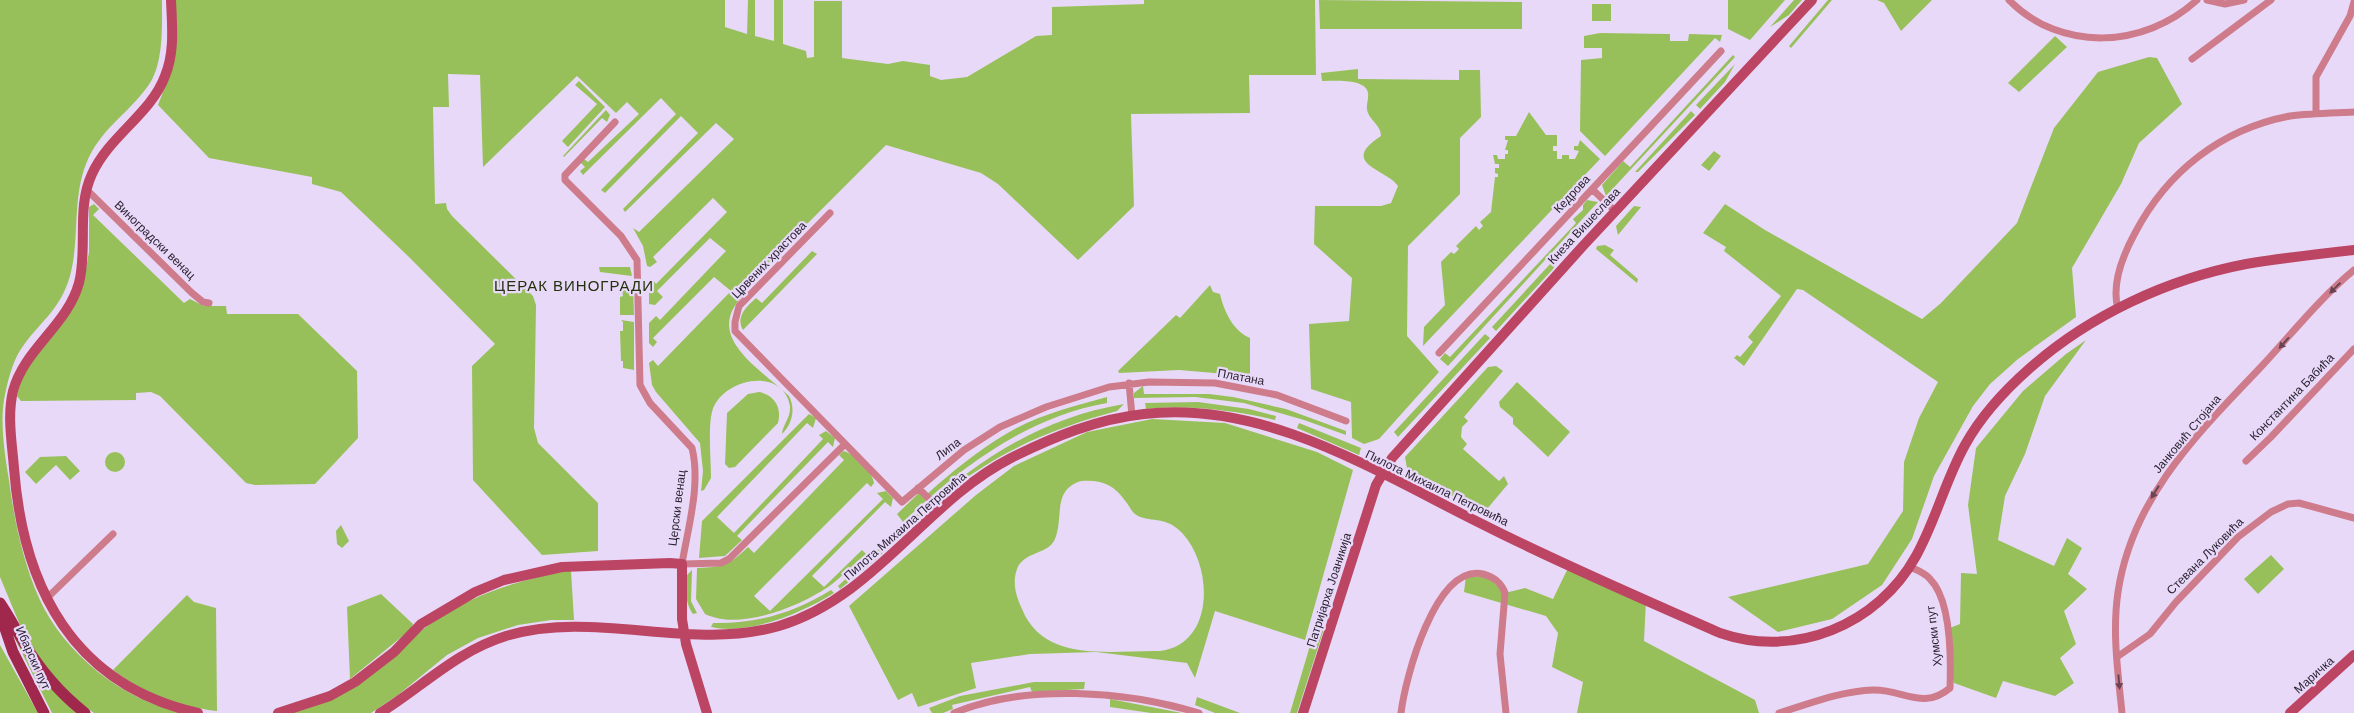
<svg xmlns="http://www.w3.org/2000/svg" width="2354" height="713" viewBox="0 0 2354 713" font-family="Arial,sans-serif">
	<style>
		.green { fill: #97c05a; fill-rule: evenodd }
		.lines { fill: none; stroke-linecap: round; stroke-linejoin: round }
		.street { stroke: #ce7c8c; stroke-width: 7 }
		.secondary { stroke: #bd4564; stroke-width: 10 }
		.primary { stroke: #9f284c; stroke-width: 11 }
		.oneway { fill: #694454 }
		.labels { text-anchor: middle; stroke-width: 4.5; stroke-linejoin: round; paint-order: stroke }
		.street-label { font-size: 12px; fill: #261f2e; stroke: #e9d9f9 }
		.quarter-label { font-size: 15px; letter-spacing: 1px; fill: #22300c; stroke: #e9d9f9 }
	</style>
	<rect width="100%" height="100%" fill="#e9d9f9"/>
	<path class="green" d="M0 0H162C162 25 164 65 148 86 127 115 100 129 86 164 72 200 80 239 70 276 60 311 40 321 21 349 12 362 7 384 4 400 0 423 5 457 9 480 14 519 23 562 39 598 64 654 123 700 182 713H94L80 703 48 671 22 630 0 577Z
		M175 0H725V27L747 34 748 0H755V36L774 41V0H783V44L806 51 807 58 814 57V1H842V58L888 64 903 61 930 65V76L941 80 967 77 1036 36 1052 35V7L1144 4V0H1315L1316 75H1249L1250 113 1131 114 1134 206 1078 260 998 184 981 173 886 145 745 286 748 291C699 334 757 366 789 396 796 409 792 424 782 434 782 426 791 418 790 406 783 365 720 379 712 412 708 427 711 461 711 478L704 490 701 491 703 471 700 443 656 392 652 385 649 363 653 360 658 366 731 291 714 277 653 338 657 342 653 347 649 343V323L656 316 660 320 726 251 710 238 657 291 663 297 655 305 649 304V285L653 280 656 284 727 212 713 198 653 257 657 262 650 267 647 266 643 246 633 228 639 232 734 139 716 123 625 212 623 209 698 133 681 116 605 193 601 190 676 114 661 98 583 175 580 171 585 167 580 162 584 159 588 162 639 114 627 102 616 113 577 76 483 167 480 75 448 74 449 107H433L435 204 446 203 447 209 452 216 533 296 536 305 534 428 538 443 598 503V551L542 555 473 480 472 366 495 344 410 258 341 192 312 184V177L209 158 158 105 171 71Z
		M1319 0 1522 2V29H1320Z
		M1728 0H1785L1750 40 1728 29Z
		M1794 0H1802L1789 15 1770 27Z
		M1828 0H1832L1791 48 1789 46Z
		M1877 0H1932L1901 31 1884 3Z
		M1592 4H1611V21H1592Z
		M1600 33 1670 34V41H1688L1689 34 1722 35 1720 42 1715 38 1605 156 1580 131 1581 60 1602 58V48H1584V36Z
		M2055 36 2067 47 2019 92 2008 83Z
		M1733 55 1735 57 1606 196 1602 185 1623 161 1630 167Z
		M2149 57 2157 58 2182 104 2139 143 2121 184 2072 268 2076 317 2018 359 1990 384 1973 406 1934 476 1912 539 1882 585 1832 619 1778 632 1728 597 1868 564 1903 511 1904 462 1919 418 1938 382 1803 290 1797 289 1744 366 1734 358 1737 355 1740 357 1753 342 1748 337 1781 296 1724 251 1726 247 1703 233 1725 204 1765 230 1922 319 1941 303 2017 223 2054 128 2098 72Z
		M1735 64 1725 82 1700 109 1696 105Z
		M1358 69V79L1459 80V70H1480L1481 117 1460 138V194L1408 246 1407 336 1439 372 1379 439 1364 444 1352 438 1351 402 1311 389 1309 324 1349 321 1352 278 1314 244 1315 206H1381L1391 203 1398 186C1387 169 1338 164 1381 136 1381 126 1372 122 1368 113 1365 106 1369 100 1368 93 1366 78 1333 81 1322 81L1321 73Z
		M579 81 605 107 568 147 562 141 597 104 575 85Z
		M606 110 610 115 607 122 602 118 564 157 563 156Z
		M1691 111 1695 115 1638 172H1635Z
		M1529 112 1546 135H1557V146H1553V151H1557V159H1562V155H1569V159H1575L1579 151 1574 150V146H1578L1580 140 1600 159 1423 346 1424 327 1445 305 1441 262 1451 252 1454 254 1459 249 1456 246 1476 226 1479 230 1483 226 1480 222 1491 212 1495 177H1498V174L1495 173V168H1499V164H1495L1493 155H1497L1498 159H1505V154H1508V150H1505L1508 140H1505V136H1516Z
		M1714 151 1721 156 1709 171 1701 165Z
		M1587 200 1598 202 1448 366 1440 359 1445 353 1450 357 1576 223 1573 219 1583 210V205Z
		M94 204 99 209 93 215 184 303 190 299 204 306H226L227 314H298L357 371 358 438 315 484 255 485 246 483 160 396 151 392 136 393V400L21 401 17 396 21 379 85 274 89 252V207Z
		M1634 206 1641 207 1618 235 1616 226Z
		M1600 210 1596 219 1559 258 1553 269 1496 331 1492 327Z
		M1605 245 1614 250 1610 255 1638 279 1637 283 1596 249 1597 246Z
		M812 251 817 254 743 330C735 317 747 306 756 298L762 303Z
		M630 267 632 276 600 272 599 267Z
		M1210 285 1213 292 1220 294C1224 311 1233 331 1250 338V376L1179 370 1119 373 1118 371 1176 315 1180 318Z
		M619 286 633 287 634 315H620V297L623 296 622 289Z
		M621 320 634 322V370L623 368V361H621L620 331H623V322Z
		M1485 334 1490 338 1398 437 1394 432Z
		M2086 340 2045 396 2025 454 2005 496 1998 540 2054 566 2067 538 2082 548 2068 574 2087 589 2064 611 2076 644 2060 658 2074 683 2055 696 2003 681 1996 698 1954 683 1950 665 1947 629 1960 624 1961 573 1977 574 1968 505 1976 448 2023 391 2066 354Z
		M1496 366 1503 371 1464 417 1468 421 1462 427 1461 437 1467 444 1463 449 1499 481 1504 476 1508 484 1487 509H1478L1408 474 1405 457 1488 367Z
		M1517 382 1570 432 1548 457 1513 424V418L1500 407 1499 402Z
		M1143 386 1144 394H1209L1233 397 1286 409 1346 431V435L1304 420 1244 403 1195 397 1134 398V393Z
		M759 392C775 395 782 408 778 423L735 467 729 468 725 464 727 413 748 394Z
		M1107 397V403C1027 417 961 467 903 522L897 514 922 490 927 494C952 472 977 451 1006 434 1037 415 1072 407 1107 397Z
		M1198 402 1249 409 1276 416 1275 420C1231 410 1191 405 1146 409L1145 403Z
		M1124 404 1117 411C1064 425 1016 444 972 474 947 491 927 512 906 532 885 552 863 571 840 589L838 586C927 506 1000 425 1124 404Z
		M809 414 816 418 813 428 807 423 717 517 734 533 823 439 819 435 826 431 835 438 833 447 828 442 737 536 742 540 725 556 699 558 702 521Z
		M1152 419 1225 423 1317 452 1353 470 1305 640 1215 611 1195 678 1187 663 1096 652 1030 654 971 663 976 688 918 707 912 693 898 700 849 606 976 495 1014 466 1087 432ZM1081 481C1101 479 1115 485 1126 502 1129 505 1131 511 1135 514 1149 524 1165 514 1183 534 1213 567 1215 644 1160 651 1112 650 1044 664 1022 609 1016 596 1012 583 1017 569 1024 551 1048 555 1055 539 1064 517 1052 490 1081 481Z
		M1299 423 1361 448 1359 455 1297 428Z
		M843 451C854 453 873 472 874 483L871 487 867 483 754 596 770 611 883 499 877 493 886 491 893 498 891 507 885 502 812 576 824 587 862 550 866 554C853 565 841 578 828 587 798 607 740 631 705 614L696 599 697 568C724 567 729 565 748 547L754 553 844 460 839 455Z
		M105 462a10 10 0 1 1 20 0a10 10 0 1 1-20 0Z
		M66 456 80 471 70 480 56 465 36 484 25 472 40 457Z
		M341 525 349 541 342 548 337 544 336 531Z
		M2271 555 2284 569 2258 594 2244 579Z
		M1569 566 1646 600 1644 641 1755 700 1759 713H1577L1583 682 1552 667 1558 633 1546 616 1464 592 1466 576 1490 577 1505 593 1525 588 1553 599Z
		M571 570 574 620H551L518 625 478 638 447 655 398 695 371 713H291C350 700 386 654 433 622 476 592 521 580 571 570Z
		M692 570 691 601 697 613 693 614C685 603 685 588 687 575Z
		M831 590 834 593C804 612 748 636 711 627L713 623C756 624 794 613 831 590Z
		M381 594 413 624 410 630 350 679 347 607Z
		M187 595 194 602 216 608 217 711C180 707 143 693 113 670Z
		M1322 605 1325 606 1323 632 1297 713H1290Z
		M11 631 82 713H52Z
		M0 645 38 713H0Z
		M1034 682H1085L1084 689 1032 692 1030 687 952 705 953 709 943 713H932L929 708 960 696Z
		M1197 697 1240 713H1215L1195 705Z
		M1110 699 1182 713H1151L1110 707Z"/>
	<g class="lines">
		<path class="street" d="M2009 0C2061 53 2145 48 2197 0
			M2207 0 2225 4 2244 0
			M2192 59 2271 0
			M2316 113V77L2350 16 2354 2
			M615 122 565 175V180L621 236 637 260 640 385 650 403 692 448C701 485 688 527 682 564L721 563 729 559 845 444
			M1592 189 1615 211
			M87 190 192 293 203 302 209 303
			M830 213 739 306 735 322V331L902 502 964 450 1000 427 1046 407 1109 387 1149 382 1215 383 1277 395 1346 421
			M2118 309C2111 284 2123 255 2135 233 2167 172 2221 129 2290 116 2311 113 2333 113 2354 112
			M1439 353 1721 51
			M1129 383 1132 416
			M2246 461 2271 437 2354 349
			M918 488 941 510
			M46 599 113 534
			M2117 657 2150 634 2176 602 2238 537 2271 512 2288 504 2299 503 2354 518
			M954 713C1026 683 1126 691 1199 713
			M1401 713C1405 679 1435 564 1483 574 1494 577 1501 582 1505 593L1500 654 1506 713
			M1779 713C1809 704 1841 691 1873 690 1903 689 1923 711 1950 688 1951 659 1951 600 1930 579 1925 573 1917 570 1910 567
			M2122 713C2118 673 2112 632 2118 592 2132 498 2197 434 2259 369 2290 336 2319 299 2354 270"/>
		<path class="secondary" d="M171 0C172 25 175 52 165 76 151 114 109 136 92 174 76 208 88 248 79 283 67 326 24 349 13 391 7 416 12 443 14 468 23 587 73 685 198 713
			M278 713 330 696 355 682 394 652 421 624 475 592 504 580 562 567 670 563 682 564V619L686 644 707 713
			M380 713C422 687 457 651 506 636 595 609 690 652 779 626 875 597 925 502 1011 458 1053 437 1097 419 1144 414 1267 400 1378 473 1484 525 1561 564 1641 598 1720 633 1795 659 1878 625 1916 556 1936 520 1945 481 1965 445 1981 416 2005 390 2030 368 2090 315 2168 279 2246 264 2282 258 2318 254 2354 250
			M1303 713 1376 485 1392 458 1582 247 1812 0
			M2290 713 2354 655"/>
		<path class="primary" d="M0 603C9 616 16 630 24 643 40 670 61 694 85 713
			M0 614 13 652 44 713"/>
	</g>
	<defs><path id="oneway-solid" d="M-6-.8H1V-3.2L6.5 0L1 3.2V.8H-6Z" transform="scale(1.25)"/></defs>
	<g class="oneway">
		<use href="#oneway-solid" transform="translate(2335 288) rotate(136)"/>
		<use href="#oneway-solid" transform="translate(2284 343) rotate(132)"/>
		<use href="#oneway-solid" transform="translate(2155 492) rotate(122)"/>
		<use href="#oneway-solid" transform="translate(2119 682) rotate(85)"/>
	</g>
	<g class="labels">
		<g class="street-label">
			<text transform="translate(1572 194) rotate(-47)" y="4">Кедрова</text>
			<text transform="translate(1584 226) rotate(-47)" y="4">Кнеза Вишеслава</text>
			<text transform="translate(155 240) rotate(44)" y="4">Виноградски венац</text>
			<text transform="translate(769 260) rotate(-46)" y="4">Црвених храстова</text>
			<text transform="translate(1241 377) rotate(10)" y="4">Платана</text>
			<text transform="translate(2292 397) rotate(-46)" y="4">Константина Бабића</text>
			<text transform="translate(2187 434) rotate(-50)" y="4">Јанковић Стојана</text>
			<text transform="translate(948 449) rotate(-37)" y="4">Липа</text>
			<text transform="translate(1437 488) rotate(26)" y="4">Пилота Михаила Петровића</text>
			<text transform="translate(677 508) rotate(-83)" y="4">Церски венац</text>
			<text transform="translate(905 526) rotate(-41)" y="4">Пилота Михаила Петровића</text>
			<text transform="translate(2205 556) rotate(-45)" y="4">Стевана Луковића</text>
			<text transform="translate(1329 590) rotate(-72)" y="4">Патријарха Јоаникија</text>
			<text transform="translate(1934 636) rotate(-97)" y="4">Хумски пут</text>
			<text transform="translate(33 658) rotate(66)" y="4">Ибарски пут</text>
			<text transform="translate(2314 675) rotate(-42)" y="4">Маричка</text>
		</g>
		<g class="quarter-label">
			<text x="574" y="291">ЦЕРАК ВИНОГРАДИ</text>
		</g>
	</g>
</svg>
